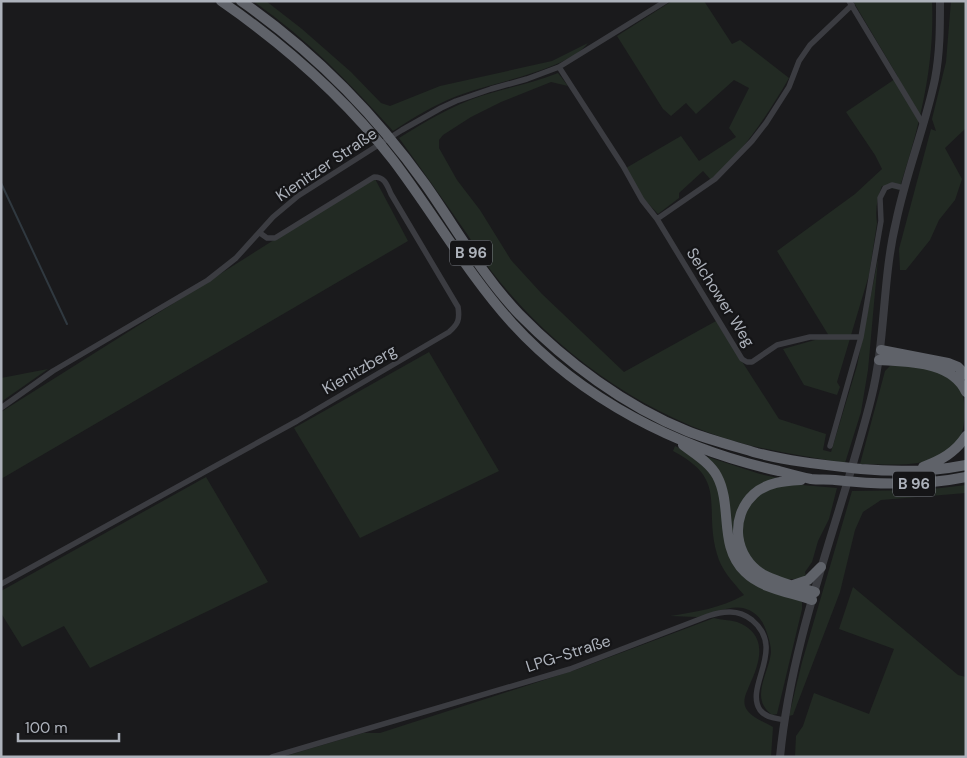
<svg xmlns="http://www.w3.org/2000/svg" width="967" height="758" viewBox="0 0 967 758" font-family="'DM Sans',sans-serif">
	<style>
		.green { fill: #222a23 }
		.lines { fill: none; stroke-linecap: round; stroke-linejoin: round }
		.stream { stroke: #303940; stroke-width: 2 }
		.minor { stroke: #3b3c41; stroke-width: 5.5 }
		.tertiary { stroke: #3b3c41; stroke-width: 8 }
		.trunk { stroke: #5f6269; stroke-width: 10 }
		.labels { text-anchor: middle; stroke-width: 4.5; stroke-linejoin: round; paint-order: stroke }
		.shield { fill: #151517; stroke: #7f838a; stroke-width: 1 }
		.shield-label { font-size: 15px; font-weight: bold; fill: #adb2bb }
		.street-label { font-size: 16px; fill: #adb2bb; stroke: #151517 }
	</style>
	<rect width="100%" height="100%" fill="#1a1a1c"/>
	<path class="green" d="M253 1H266L302 29 351 72 381 103 390 106 440 86 552 61 588 43C568 70 490 83 457 96 434 105 413 118 393 131 350 83 306 38 253 1Z
		M672 1H704L732 44 740 40 789 78C767 116 744 151 711 180L703 171 679 193V198L658 214 643 198 626 168 681 136 699 161 736 137 729 128 749 88 734 80 696 114 686 103 671 116 663 109 617 36Z
		M853 1H932C935 67 919 128 899 190L882 186C877 198 875 210 877 223L869 275 837 382 840 387 837 395 804 385 783 349 829 336 777 251 855 194 882 169 875 155 846 112 898 77Z
		M951 1H966V128L945 148 962 179 955 200 939 220 930 240 906 270H900L899 249 931 129 936 131 932 119 946 62Z
		M558 73 568 86 551 82 501 102 471 117 443 135 439 140V148L457 180 480 210 511 260 542 294 624 372 716 321 779 419 826 434 823 450 831 452 857 366 878 259 868 370 861 412 845 463C810 457 775 452 741 443 643 416 554 351 492 272 483 260 475 246 467 234 445 202 422 170 399 138 425 122 451 106 481 96 506 88 533 83 558 73Z
		M374 177 408 241 1 479V412Z
		M429 352 499 471 360 538 294 428Z
		M897 365C910 367 932 368 943 373 950 377 957 384 962 392 967 409 966 444 947 454 922 468 888 464 860 464L885 371 890 366Z
		M48 369 1 402V378Z
		M675 446C687 452 705 463 712 474 725 492 725 527 728 550L802 602V609L777 714 772 715C749 698 769 674 771 652 771 646 769 639 767 633 764 623 759 615 749 610 732 602 714 615 697 617 688 617 679 616 670 616 696 612 721 608 744 595 733 582 721 570 717 554 703 506 729 480 673 451Z
		M702 455 760 474 783 479 747 496 735 551 729 509Z
		M206 477 268 582 90 668 64 626 22 647 1 613V591Z
		M791 484 837 488 829 519 818 541 812 562 805 572 806 577C747 594 714 509 772 487 778 485 785 485 791 484Z
		M966 485V493L881 500 863 512 855 530 840 592 793 715 789 716 802 662 852 491 924 490Z
		M853 587 958 675 966 677V757H795L796 736 803 726 814 693 869 714 894 649 839 629Z
		M714 618C721 620 730 620 737 622 768 634 761 660 750 684 747 692 741 701 747 710 753 718 764 722 773 727L771 757H282L363 733H380L578 669Z"/>
	<g class="lines">
		<path class="stream" d="M1 183 67 324"/>
		<path class="minor" d="M849 1 923 124
			M559 67 623 166 642 200 657 219 742 359 747 362H752L777 345 810 337H861
			M657 219 715 179 752 141 766 123 782 98 789 87 799 61 810 45 852 5
			M1 408 53 371 208 280 236 258 273 217 298 196 402 130 441 108 456 101 491 89 527 79 559 67 666 1
			M830 446 861 337 881 221 880 198 885 188 892 185 904 188
			M1 584 297 421 449 332C458 324 460 320 458 307L391 194C387 185 385 177 374 177L275 238H267L260 233
			M272 757 570 669 708 616C723 611 738 609 752 620 787 649 744 686 760 710 766 718 776 718 784 720"/>
		<path class="tertiary" d="M780 757C792 633 841 518 871 399 886 340 882 280 896 222 906 173 925 127 935 79 940 53 940 27 940 1"/>
		<path class="trunk" d="M221 1C286 46 345 98 393 160 434 214 467 273 512 323 582 400 679 449 779 471 790 474 801 477 811 479 819 480 827 479 835 480 879 485 922 486 966 477
			M241 1C313 51 374 113 425 184 456 228 482 275 519 314 566 362 625 406 687 431 710 440 734 446 757 453 792 462 826 465 861 469 896 472 931 472 966 465
			M881 350 948 363 958 367 966 375
			M879 360C908 362 952 361 966 392
			M683 445C695 454 710 463 717 476 733 506 718 546 745 572 762 589 790 592 812 600
			M923 467C941 460 955 453 966 436
			M801 480C785 481 767 482 754 494 729 517 734 558 764 575 779 583 798 587 815 592
			M793 585 808 580 821 567"/>
	</g>
	<g class="labels">
		<g class="shield">
			<rect x="450" y="240.5" width="42" height="25" rx="4"/>
			<rect x="893" y="471.5" width="42" height="25" rx="4"/>
		</g>
		<g class="shield-label">
			<text x="471" y="258">B 96</text>
			<text x="914" y="489">B 96</text>
		</g>
		<g class="street-label">
			<text transform="translate(326 164) rotate(-34)" y="6">Kienitzer Straße</text>
			<text transform="translate(721 297) rotate(58)" y="6">Selchower Weg</text>
			<text transform="translate(359 369) rotate(-30)" y="6">Kienitzberg</text>
			<text transform="translate(568 653) rotate(-18)" y="6">LPG-Straße</text>
		</g>
	</g>
	<rect width="967" height="758" fill="none" stroke="#adb2bb" stroke-width="5"/>
	<path d="M18 733v8h101v-8" fill="none" stroke="#adb2bb" stroke-width="2.5"/>
	<text x="25" y="733" font-size="15" fill="#adb2bb" stroke="#151517" stroke-width="4" paint-order="stroke">100 m</text>
</svg>
